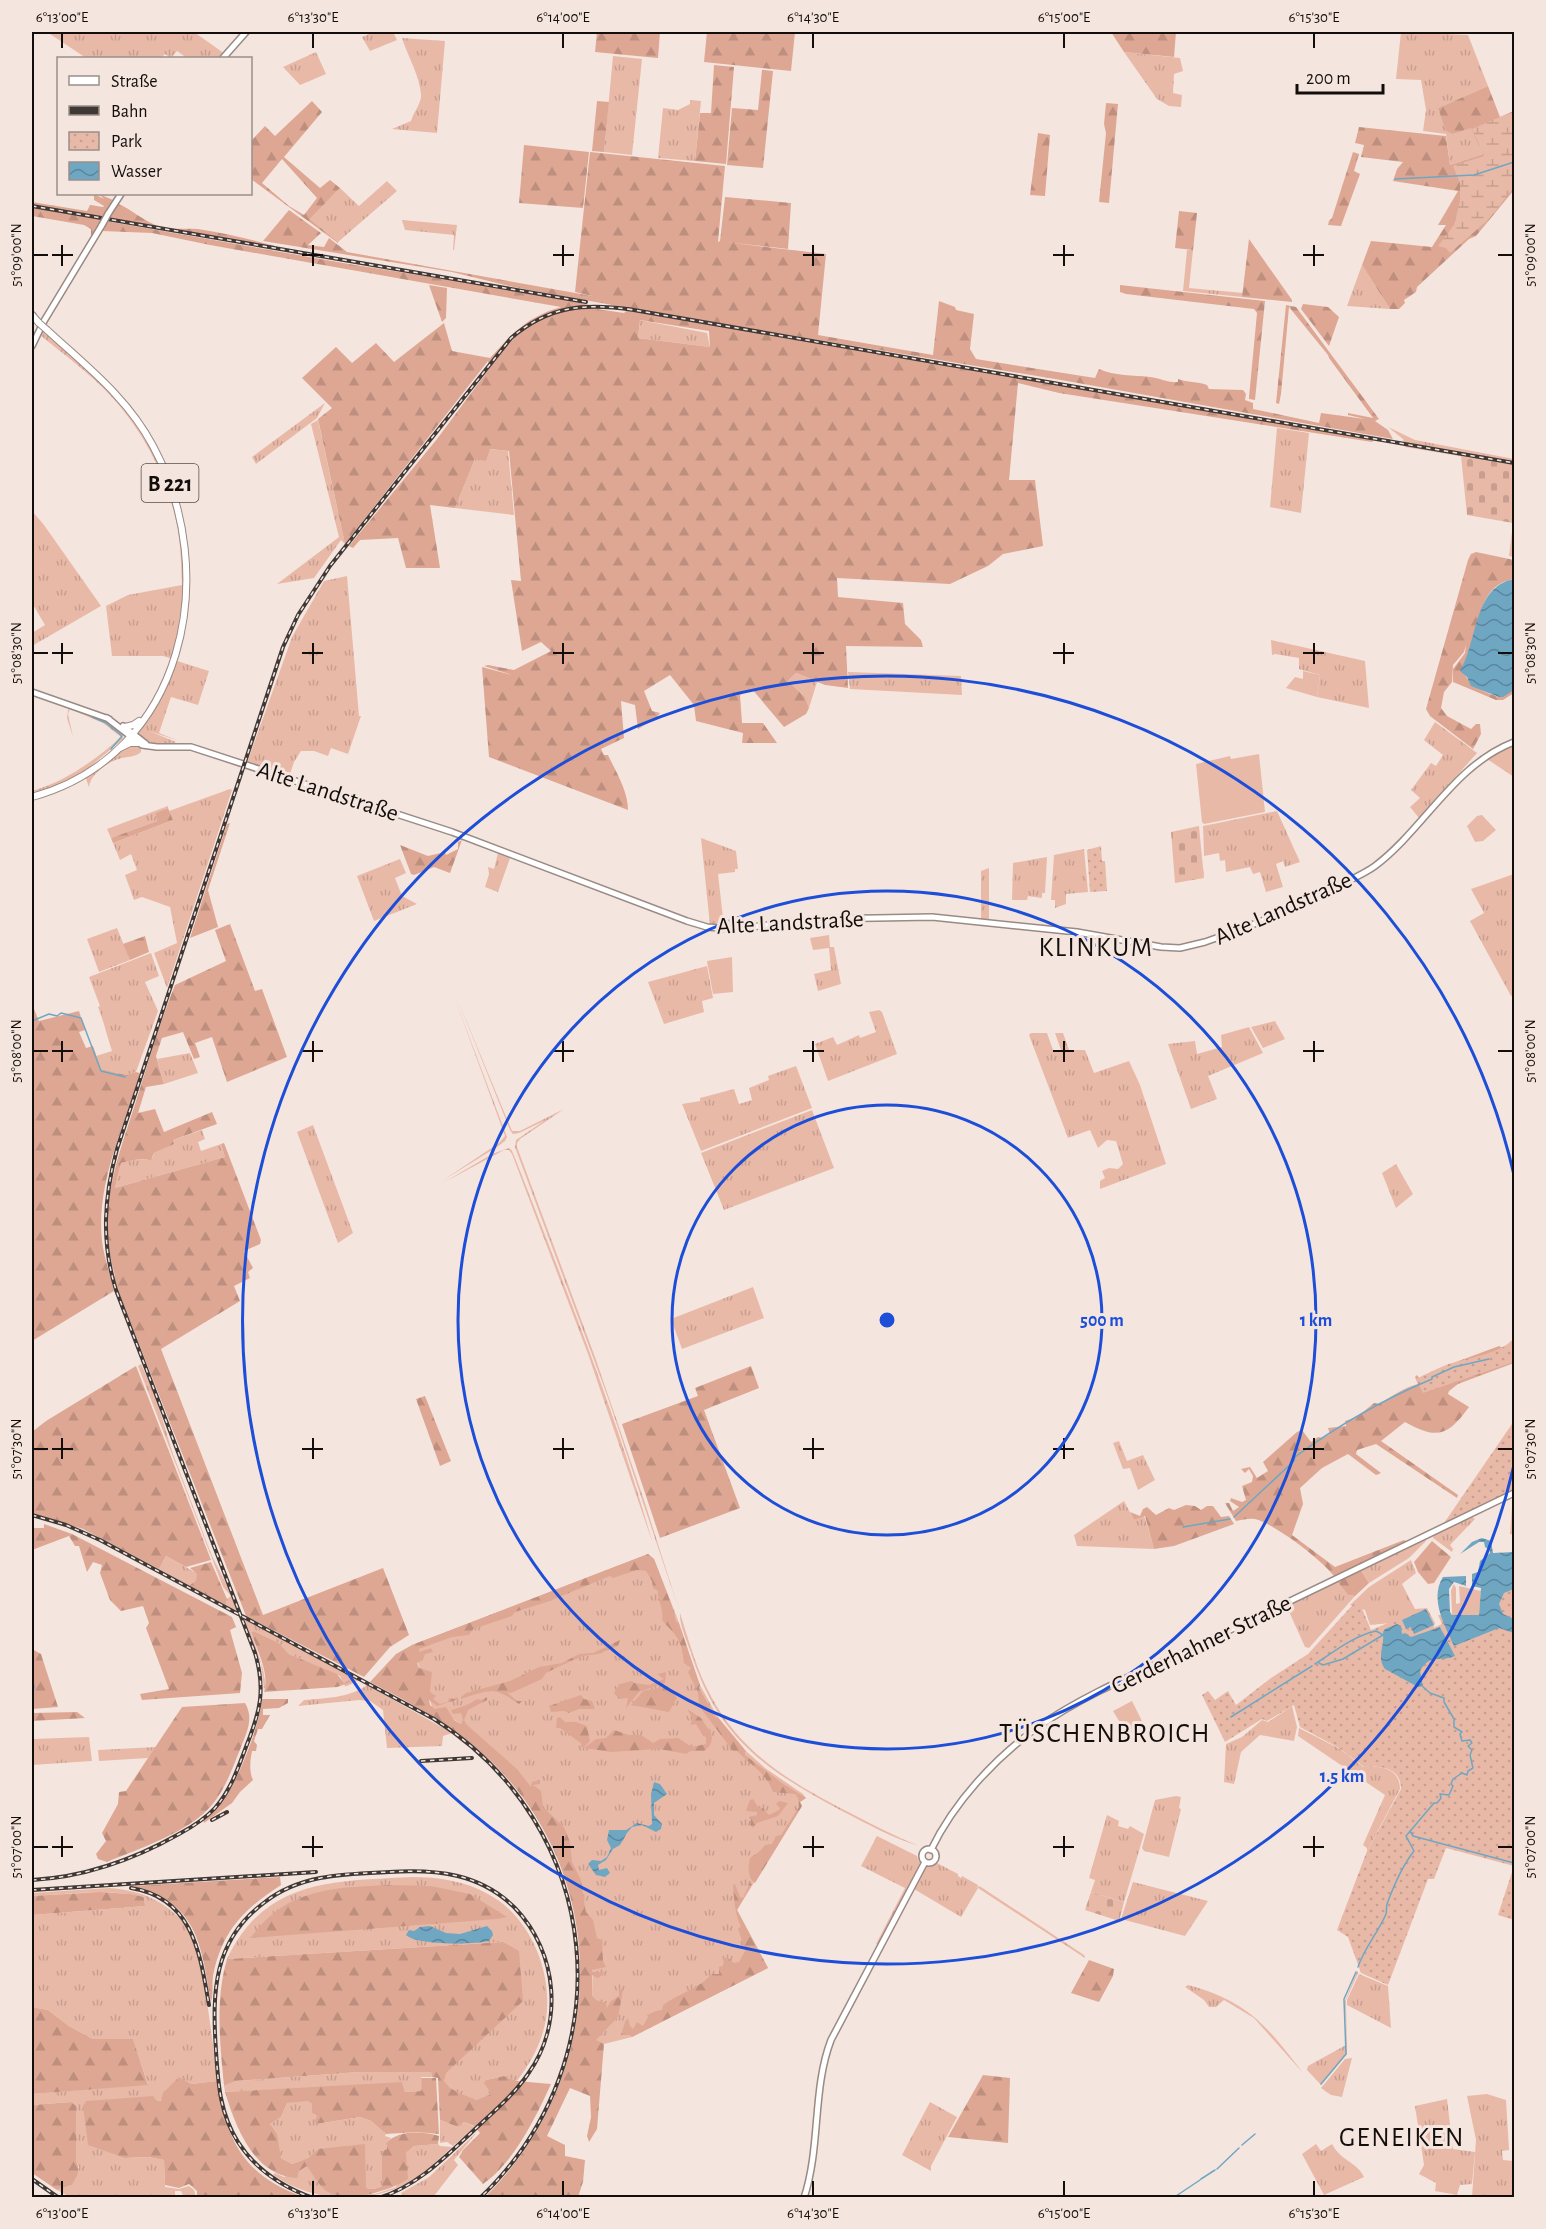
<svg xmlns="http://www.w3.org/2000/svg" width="1546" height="2229" viewBox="0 0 1546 2229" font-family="'Alegreya Sans',sans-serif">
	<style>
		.grass { fill: url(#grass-tufts) }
		.forest { fill: url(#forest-firs); fill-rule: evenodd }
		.wetland { fill: url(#wetland-marsh) }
		.cemetery { fill: url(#cemetery-stones) }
		.park { fill: url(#park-dots) }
		.garden { fill: #e9b9a8 }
		.water { fill: url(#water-waves) }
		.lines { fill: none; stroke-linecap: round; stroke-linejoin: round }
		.stream { stroke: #6fa7c3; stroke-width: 1.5 }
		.secondary-casing { stroke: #998a84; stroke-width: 8 }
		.primary-casing { stroke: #998a84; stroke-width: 8 }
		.secondary { stroke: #fff; stroke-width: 5 }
		.primary { stroke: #fff; stroke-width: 6 }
		.rail-casing { stroke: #3f3835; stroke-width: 4 }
		.rail { stroke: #f5e5df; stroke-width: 1.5; stroke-dasharray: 4.5; stroke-linecap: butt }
		.secondary-bridge-casing { stroke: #998a84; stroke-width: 8; stroke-linecap: butt }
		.primary-bridge-casing { stroke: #998a84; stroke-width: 8; stroke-linecap: butt }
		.secondary-bridge { stroke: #fff; stroke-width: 5 }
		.primary-bridge { stroke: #fff; stroke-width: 6 }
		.ticks { fill: none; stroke: #130e0c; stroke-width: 2 }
		.ring { fill: none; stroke: #1d4ed8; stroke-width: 3 }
		.labels { text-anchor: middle; stroke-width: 6; stroke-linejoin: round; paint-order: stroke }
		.shield { fill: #f5e5df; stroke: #574e4b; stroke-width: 1.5 }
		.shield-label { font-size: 22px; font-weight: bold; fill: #130e0c }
		.street-label { font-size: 24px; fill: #130e0c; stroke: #f5e5df }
		.quarter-label { font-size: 27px; letter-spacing: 1.5px; fill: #130e0c; stroke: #f5e5df }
		.centre { fill: #1d4ed8; stroke: #f5e5df; stroke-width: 3 }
		.ring-label { font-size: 18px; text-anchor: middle; font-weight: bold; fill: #1d4ed8; stroke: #f5e5df; stroke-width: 6; stroke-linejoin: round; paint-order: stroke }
		.neatline { fill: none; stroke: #130e0c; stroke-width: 2 }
		.ticks-label { font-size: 15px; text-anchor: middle; fill: #130e0c }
	</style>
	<defs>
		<pattern id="grass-tufts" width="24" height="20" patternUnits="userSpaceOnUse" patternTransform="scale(1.5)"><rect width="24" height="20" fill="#e9b9a8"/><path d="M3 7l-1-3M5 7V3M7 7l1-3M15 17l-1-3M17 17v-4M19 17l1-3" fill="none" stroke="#c79e8f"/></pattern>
		<pattern id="forest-firs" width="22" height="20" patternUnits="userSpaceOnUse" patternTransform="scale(1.5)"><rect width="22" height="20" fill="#dea793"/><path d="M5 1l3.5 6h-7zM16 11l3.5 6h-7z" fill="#be8f7e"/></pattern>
		<pattern id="wetland-marsh" width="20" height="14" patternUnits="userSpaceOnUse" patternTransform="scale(1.5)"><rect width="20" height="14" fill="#e9b9a8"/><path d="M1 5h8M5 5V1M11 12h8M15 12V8" fill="none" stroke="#c79e8f"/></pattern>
		<pattern id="cemetery-stones" width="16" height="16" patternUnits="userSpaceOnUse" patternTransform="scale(1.5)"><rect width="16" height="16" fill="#e9b9a8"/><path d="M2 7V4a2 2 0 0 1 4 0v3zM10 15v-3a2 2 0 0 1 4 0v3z" fill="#c79e8f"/></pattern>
		<pattern id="park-dots" width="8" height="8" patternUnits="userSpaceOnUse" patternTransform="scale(1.5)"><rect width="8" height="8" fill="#e9b9a8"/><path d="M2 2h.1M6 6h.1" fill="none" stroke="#c79e8f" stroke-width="1.8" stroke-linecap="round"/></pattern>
		<pattern id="water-waves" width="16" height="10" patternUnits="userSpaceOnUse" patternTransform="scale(1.5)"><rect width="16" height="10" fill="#6fa7c3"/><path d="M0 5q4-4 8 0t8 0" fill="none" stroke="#5a869d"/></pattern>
	</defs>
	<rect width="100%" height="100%" fill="#f5e5df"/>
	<path class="grass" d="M47 32H194L225 54 221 58H187L177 51 171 58 165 54 162 57 163 58H86Z
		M374 32H393L397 40 370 51 362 37Z
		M1401 32 1468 35 1488 86 1438 108 1453 134 1471 127 1483 154 1450 165 1446 134 1423 131 1426 110 1421 80 1396 79Z
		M402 38 445 41 437 133 392 129 411 121C413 113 422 102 421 95 420 76 408 57 402 38Z
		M316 52 326 74 300 85 283 67Z
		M1124 52 1180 58 1183 71 1174 74 1173 93 1182 95 1181 107 1169 106 1157 99Z
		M613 56 642 59 632 155 604 152Z
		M690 100 701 101 695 161 658 158 663 108 678 110 690 104Z
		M387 181 397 191 338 242 310 219 340 188 359 206Z
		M402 220 457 225 454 250H453L454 235 405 230Z
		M1187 250H1193L1189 288 1243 293 1242 297 1183 291Z
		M1362 265 1390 309 1347 306Z
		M640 320 707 333 710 347 638 338Z
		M42 329 113 392 152 446 178 508 185 585 173 659 163 656H112L106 606 128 595 182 585C181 565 181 545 177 525 167 476 142 428 107 392 87 371 63 354 40 335Z
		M325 403 317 418 256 464 252 457Z
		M318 420 345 544 341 540 314 578 277 584 339 537 311 424Z
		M1388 427 1415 440 1514 459V465L1405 447 1403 439Z
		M1277 428 1309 433 1301 513 1270 507Z
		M489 449 508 451 514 515 455 508 475 459Z
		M32 511 44 525 101 606 32 646V633L45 625 32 603Z
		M347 576 359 716H361L348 754 331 748 328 756 314 751H301L294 762 289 777 247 763 292 637 324 581Z
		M1271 640 1365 661 1369 708 1317 697 1320 675 1299 669V658L1275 654 1272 655Z
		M177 661 209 671 198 705 171 697 159 733 179 741 149 731 176 742C165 749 148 744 137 736 138 728 142 726 146 720 159 702 169 682 177 661Z
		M848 672 961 676 962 695 850 689Z
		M796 673 817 682 809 708 805 697 788 681Z
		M71 707 105 719 122 731 123 739 84 772 32 796V791C66 781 94 761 121 737L103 723 70 709 68 714 73 737 67 718 68 710Z
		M1435 722 1477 753 1419 818 1410 807 1420 798 1411 790 1431 763 1436 766 1443 755 1424 740Z
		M130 745 141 747V752C134 758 127 756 119 759 107 762 90 775 89 787L85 776Z
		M1514 745V777L1487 759Z
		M230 789 232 790 167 988 154 953 177 943 170 907 142 897 134 900 125 875 137 870 131 854 120 860 113 843 173 820 169 811Z
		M168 806V808L155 813 157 821 111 838 107 829Z
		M1277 811 1300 862 1285 867 1283 861 1276 864 1283 887 1266 892 1260 872 1253 874 1250 867 1226 872 1225 860 1220 861 1219 853 1204 856 1203 826Z
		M701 838 736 851 738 869H735V872L718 874 724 927 710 925Z
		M1084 849 1088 892 1066 894V904L1055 908V900H1051L1054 855Z
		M498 853 510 858 498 892 485 887 489 874 488 867 494 869Z
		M1047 857 1045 893H1042V898L1028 896 1027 900H1012L1013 863Z
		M400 859 406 873 395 878 402 896 417 904 374 921 357 876Z
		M989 868V920L981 919V871Z
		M1514 874V994L1511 996 1470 921 1484 913 1471 889Z
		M117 928 130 960 99 972 87 939Z
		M829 935 830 947H834L841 984 818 991 814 974 831 970 829 948 813 950 810 938Z
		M151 953 159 976 145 982 158 1011 136 1072 126 1075 101 1069 96 1056 112 1051C107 1036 104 1022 98 1007L100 1006 89 977Z
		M707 966 713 998 702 1001 704 1012 664 1024 648 982Z
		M457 998 512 1131H520L564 1109 520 1139 517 1143V1147L595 1357 644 1500 678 1607 607 1395 515 1147 516 1140 544 1121 519 1133 513 1134 510 1130Z
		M455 999 507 1137 505 1141 497 1147 442 1181 499 1143 505 1136Z
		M879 1010 882 1012 897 1054 828 1081 815 1044 833 1037 837 1045 859 1035 860 1038 876 1032 869 1012Z
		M1275 1021 1285 1039 1263 1048 1251 1027Z
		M1249 1027 1263 1053 1208 1076 1217 1099 1191 1109 1168 1044 1195 1041 1197 1054 1222 1047 1221 1035Z
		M1031 1033H1047L1053 1050H1061L1055 1033H1063L1069 1050H1085L1094 1073 1129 1061 1140 1085 1166 1164 1100 1189V1181L1105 1178 1102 1171 1109 1168 1118 1169 1123 1164 1116 1141 1107 1140 1098 1148 1090 1130 1068 1138 1029 1035Z
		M190 1053 198 1073 164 1084 157 1059Z
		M796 1066 812 1108 701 1151 682 1104 700 1101V1098L734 1089 739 1104 752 1100 749 1088 769 1080 768 1076Z
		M812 1110 834 1168 724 1210 701 1153Z
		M313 1125 353 1233 338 1243 297 1132Z
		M202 1130 205 1139 198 1142 201 1151 221 1144 225 1157 115 1188 121 1163 139 1159 147 1160 153 1157 154 1153 173 1144V1140Z
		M509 1148 512 1151 517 1163C565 1287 616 1413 652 1541L588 1354 512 1154 509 1150H504L443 1183 492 1154Z
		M1396 1164 1413 1194 1396 1208 1382 1173Z
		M753 1287 764 1318 682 1349 671 1319Z
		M141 1364 155 1395 173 1454 212 1556 232 1595 238 1612 226 1605 227 1599 231 1596 223 1587 138 1366Z
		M1119 1441 1127 1461 1143 1455 1155 1480 1138 1490 1130 1468 1123 1469 1113 1443Z
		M1124 1501 1134 1520 1144 1516C1148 1527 1151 1537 1154 1549L1077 1546 1074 1535Z
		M1471 1516 1475 1519 1450 1545 1453 1549 1452 1552 1433 1538V1534Z
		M1424 1538 1426 1541 1409 1558 1369 1583 1360 1569Z
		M648 1554 654 1559 676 1615 679 1623 676 1622 689 1663 698 1687 700 1685 717 1716 716 1718 745 1755 746 1751 765 1768 803 1794 806 1798 800 1802 802 1806 737 1910 768 1968 632 2037 604 2044 585 2038 592 1997 593 1949 580 1880 553 1823 489 1745 458 1722 432 1707 412 1645Z
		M166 1556 198 1574 196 1580 189 1586 159 1569Z
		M1411 1560 1416 1573 1402 1584 1415 1609 1427 1608 1435 1623 1433 1629 1415 1637H1411L1391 1623 1370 1625 1365 1610 1350 1605 1369 1587Z
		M1336 1580 1348 1595 1355 1596 1309 1648 1305 1647 1287 1607 1288 1603Z
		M680 1613C689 1641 697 1672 712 1698 743 1756 797 1786 854 1815 875 1826 897 1837 919 1846 893 1838 869 1825 844 1812 769 1772 720 1741 692 1656 688 1643 679 1625 680 1613Z
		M244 1618 359 1680 347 1686 337 1687 345 1686 340 1676 289 1654 279 1643 254 1631 251 1632 263 1669 266 1687 264 1689 261 1664Z
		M367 1685 452 1733 443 1736 442 1746 387 1748 383 1710 370 1701 359 1700 298 1706 304 1700C325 1698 350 1698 367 1685Z
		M1292 1706 1297 1727 1294 1741 1260 1735 1241 1752 1234 1784 1224 1782 1226 1744 1242 1737 1262 1720 1268 1722Z
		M1299 1728 1340 1749 1363 1767C1380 1765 1400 1768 1400 1789L1367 1851V1848L1363 1845 1385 1795 1298 1736Z
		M89 1737 92 1761 32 1765V1739Z
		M156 1747 148 1758 99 1761 98 1750Z
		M1176 1796 1181 1797 1179 1808 1181 1809 1169 1857 1144 1851 1142 1848 1155 1800Z
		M1107 1815 1119 1821 1118 1826 1128 1829 1130 1826 1144 1834 1124 1902 1091 1892 1095 1880 1089 1878Z
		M877 1836 917 1856 919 1862 907 1889 920 1859 921 1861 911 1885 879 1945 876 1944 905 1888 861 1866Z
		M937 1863 958 1874V1876L961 1878 962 1876 978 1885 977 1888 979 1886 981 1887 1084 1955 1085 1958 978 1888 961 1917 914 1889 925 1867Z
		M413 1877C439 1877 465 1881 488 1894 531 1917 553 1973 546 2019 542 2043 531 2062 517 2081L504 2076 486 2080V2086L491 2094C487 2096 482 2100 478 2100 466 2100 444 2089 443 2077L503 1942 227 1959C265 1878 336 1881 413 1877Z
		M1133 1882 1208 1901 1185 1936 1121 1919Z
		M109 1888C145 1890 178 1906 194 1940 202 1955 202 1974 205 1990 210 2020 214 2050 217 2081L191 2084 162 2101 156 2100 125 2158 148 2157 164 2160 165 2187 179 2189 189 2186 194 2190 196 2197H184L181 2191H175V2197H70L57 2190 72 2185 79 2167 76 2161 71 2102 32 2105V2094L148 2084 133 2040 93 2039 69 2026 48 2010 32 2007V1915L145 1906 144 1897C107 1888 69 1894 32 1896V1893Z
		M1357 1971 1358 1973 1346 2000 1347 2054 1321 2085 1307 2070 1308 2066 1346 2045 1345 2001Z
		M1359 1974 1388 1986 1391 2028 1347 2005V2000Z
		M1188 1985C1248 2001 1267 2026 1303 2073L1254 2018 1224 2000 1216 2007H1209L1204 2000 1185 1987Z
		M1352 2058 1342 2097 1331 2095 1321 2088 1345 2059Z
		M359 2072H431L432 2077H421L423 2091 405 2092 402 2083 225 2092 224 2086 236 2081Z
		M1487 2094 1506 2100 1509 2150 1502 2151 1503 2160 1514 2161V2197H1472L1476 2140 1467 2096Z
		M1447 2099 1453 2149 1475 2152 1472 2184 1460 2185 1457 2195 1435 2191 1436 2183 1419 2174 1424 2165 1415 2106Z
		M296 2101H307L312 2104V2113L317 2116 316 2124 360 2117 371 2121 386 2134 385 2136 391 2138 386 2143 387 2149 382 2151V2186L374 2189 366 2188 318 2149 308 2158 292 2164 281 2158 270 2124 281 2117 287 2103Z
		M930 2102 957 2117 931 2166V2171L902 2155Z
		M440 2120 458 2127 464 2122 475 2127 453 2146 447 2142 440 2143Z
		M478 2131 454 2160 458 2165 434 2196 403 2197 401 2193 429 2177Z
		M438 2144 440 2146 452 2147C439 2159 427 2171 413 2180 369 2206 314 2203 273 2175L275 2173 284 2177 307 2166 337 2195 375 2194 396 2187 406 2153 414 2146Z
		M1316 2144 1321 2151 1332 2144C1341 2161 1357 2162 1364 2177L1324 2195 1302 2154Z"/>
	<path class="forest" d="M597 32H660L658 58 595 52Z
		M707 32H795L791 71 704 62Z
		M1111 32H1176L1174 57 1124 52Z
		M714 65 734 67 726 164 695 161 700 113H711Z
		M762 70 773 71 763 168 727 165 732 108 758 110Z
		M1488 86 1500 117 1514 111V190L1476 236 1469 239 1417 287 1416 292 1404 300 1405 303 1399 309H1390L1362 265 1371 241 1432 247 1446 225H1438L1458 191 1393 181 1397 169 1403 162 1361 157 1364 145 1355 143 1359 127 1446 136 1450 165 1483 154 1471 128 1453 134 1446 131 1438 108Z
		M312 101 322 112 284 157 320 188 330 180 340 188 310 219 338 242V243L251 179V141L265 126 275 136ZM282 159 317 198 304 215 289 206 262 183Z
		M597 101 609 102 604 152 592 151Z
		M1106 103 1118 104 1109 203 1099 202 1106 133 1104 124Z
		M1038 133 1050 135 1045 196 1030 195Z
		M524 145 589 152 583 208 519 203Z
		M590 152 725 166 718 242 720 241 725 197 791 203 788 249 725 242 826 254 818 335 933 355 939 301 955 307 956 310 974 314 970 349 976 359 1095 378 1099 369C1114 376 1134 375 1150 377 1160 378 1168 383 1178 382V379C1188 383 1197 381 1207 385L1209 389 1243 390 1246 394 1245 400 1253 403V409L1319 423 1321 413 1365 419 1348 415V413L1373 418 1329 358 1328 355 1289 307 1281 394 1279 404 1276 403 1286 305 1296 307 1379 419 1375 421 1388 430 1393 439 1061 380 678 317 513 287 452 272 263 241 289 210 321 233 308 245 324 247 329 238 347 252 592 296 575 292Z
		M1353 152 1359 154 1354 171 1360 174 1341 226 1328 225 1329 221 1332 218Z
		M94 194 104 199 99 194 113 200 115 197 116 200 91 236V229L84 225 32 216V202L87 211 90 205 103 207 104 206 94 200Z
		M116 203C132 209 144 222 161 227 173 230 185 228 198 229 224 233 249 239 275 246V247L108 219Z
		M1179 211 1197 213 1193 250 1175 248Z
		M106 221 349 264 525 292 595 306 597 309 624 313 627 310 1374 439 1372 442 1059 393 1018 383 1009 480H1035L1043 546 1003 554 988 566 950 584 837 578 838 597 903 603 905 624 921 640 923 647 846 646 848 688 825 685 796 673 788 681 805 697 809 708 806 714 784 727 752 689 740 695 742 723H763L777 743H742L743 733 696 721 694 705 670 675 644 691 652 711 660 713 655 719 638 729 635 705 621 701 624 738 601 749 604 755H608C616 772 628 791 628 810L489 757 482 667 512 675 484 666 488 665 514 670 551 651 541 642 522 651 511 580 521 581 509 451 490 449 486 461 475 459 455 508 430 505 440 568H406L398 538 360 540 353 548 349 546 437 439 489 369 488 361 345 544 318 419 332 408 302 378 336 347 352 363 376 343 394 362 444 323 452 351 490 358C514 332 527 317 561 307L210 245 152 233 102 231 101 229ZM640 320 709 331 710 347 638 338Z
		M1249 239 1292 300V302L1242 297Z
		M429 285 447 288 446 318 442 322Z
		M1120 285 1265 301 1255 400 1249 399V397L1257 313 1254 309 1126 294 1120 292Z
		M1303 304 1328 307 1339 317 1329 346 1301 309Z
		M1476 552 1514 560V579C1474 586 1482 631 1467 660 1465 663 1463 665 1462 668 1467 685 1483 692 1499 697L1514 690V693L1503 700H1496L1453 682V669L1465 653 1466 645 1464 652 1453 665 1452 682 1444 692 1441 708 1447 716 1471 729 1476 724H1480L1481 734 1473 749 1430 716 1426 709 1468 560 1471 554Z
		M168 808 173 820 113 843 111 838 157 821 155 813Z
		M230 823 208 890 218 927 190 938 227 824Z
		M462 840 450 873 434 867 414 875 411 874 400 845 428 856 445 852 446 855 458 849V842Z
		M230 924 255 991 262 989 287 1057 227 1082 212 1037 195 1043 200 1057 194 1059 183 1032 162 1038 156 1056 164 1084 146 1087 138 1113 155 1109 164 1132 212 1112 217 1124 173 1140 174 1144 154 1153 151 1160 139 1159 121 1163 115 1188 225 1157 221 1144 224 1143 261 1240 260 1244 244 1251 253 1268 248 1272 250 1278 234 1286 240 1301 161 1349 263 1615 383 1568 409 1635 390 1647 364 1677 246 1616 113 1278 115 1276C96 1209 117 1161 137 1098 149 1060 160 1022 175 985L226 961 215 930Z
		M145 936 149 952 130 960 123 944Z
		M32 1004 39 1021 79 1011 85 1030 79 1032 86 1048 93 1046 101 1069 126 1075 136 1072 140 1073C124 1128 96 1182 102 1241 104 1257 110 1274 114 1291L32 1341Z
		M1499 1346 1514 1354V1363L1458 1384 1449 1391 1448 1394 1469 1407C1448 1436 1437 1440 1405 1422L1381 1441 1458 1495 1457 1498 1376 1444 1357 1450 1356 1454 1381 1473 1379 1474 1376 1475 1348 1454 1322 1468 1300 1488 1303 1504 1292 1535 1335 1567 1404 1540 1407 1542 1334 1576C1322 1560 1275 1524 1255 1519 1249 1518 1242 1520 1236 1521L1225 1503H1229L1233 1511 1239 1507 1230 1501 1231 1498 1242 1502 1246 1500 1242 1486 1252 1482 1253 1476 1249 1469 1245 1473 1241 1469 1250 1467 1257 1478 1268 1471 1263 1462 1297 1432 1302 1430 1311 1442 1318 1437 1323 1438 1330 1434 1328 1428 1346 1426 1345 1421 1357 1417 1374 1403 1380 1404C1391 1396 1406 1387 1418 1384L1415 1377 1417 1375 1420 1379 1456 1362Z
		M136 1366 211 1560 186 1567 166 1556 159 1569 83 1529 32 1513V1432L46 1421Z
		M751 1366 759 1388 704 1410 740 1508 660 1538 622 1424 698 1396 695 1388Z
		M425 1396 451 1461 440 1466 416 1399Z
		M1186 1505 1195 1506 1201 1510 1207 1506H1213L1221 1517 1229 1516 1234 1524 1174 1546 1154 1549C1151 1537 1148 1527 1145 1516L1134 1520 1130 1512 1140 1516 1143 1509 1147 1507 1156 1515 1169 1508 1174 1510Z
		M44 1524 72 1534 232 1617 236 1627 230 1630 242 1673 240 1693 142 1700 140 1694 169 1689 146 1628 149 1623 143 1606 121 1611 110 1600 100 1573 102 1565 93 1562 87 1572 79 1546H75L69 1536 32 1550 33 1528H44Z
		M1432 1541 1451 1557 1434 1583 1428 1584 1418 1572 1414 1562Z
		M648 1554 654 1559 672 1606 676 1621 679 1623 700 1685 699 1688 716 1718 717 1716 746 1751 745 1755 782 1783 806 1798 800 1802 802 1806 755 1883C747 1876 748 1867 750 1858L760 1851 765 1845 772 1844 776 1836 781 1835 799 1807 798 1798 795 1794 773 1792C765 1771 752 1767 737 1751H733L699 1706 698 1693 688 1672 691 1668 684 1663C681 1638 678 1638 662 1620 664 1608 657 1600 658 1591L653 1588 652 1581 646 1571 637 1570 613 1578 610 1576 547 1602 515 1612 512 1616 473 1629 469 1635 452 1637 419 1649V1652L431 1648 433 1652 425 1654 423 1660 417 1663 419 1668 432 1672 430 1692 436 1696 433 1699 440 1704 448 1702 449 1698 454 1699 456 1697 459 1699 437 1706 429 1700 430 1705 435 1709 446 1707 454 1720 461 1724 463 1720 461 1713 453 1714 451 1710C461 1707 469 1705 477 1699L481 1700 487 1697V1700L468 1710 464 1720 467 1725 517 1769 531 1787 532 1782 540 1780V1784L533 1785 541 1791 543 1807 564 1827 570 1842 572 1862 581 1880 586 1912 593 1920 597 1938 602 1940 603 1961 606 1967 592 1970 593 1972H604L603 1975 598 1978 592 1975V1996L596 2000 606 2003 607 2008 610 2002 619 1996V1989L623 1990 618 2017 596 2040 604 2044 597 2129 589 2142 587 2136 591 2117 590 2096 570 2088 547 2136 565 2145V2156L585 2160 583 2182 578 2197H485C605 2079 615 1887 495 1765 459 1729 414 1705 370 1682L396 1654 412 1645Z
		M211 1562 227 1599 226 1605 189 1586 196 1580 197 1574 190 1568Z
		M1360 1569 1369 1583 1355 1596 1348 1595 1336 1580Z
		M254 1631 279 1643 289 1654 337 1674 344 1683 349 1680 351 1682 337 1687 264 1692C270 1674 257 1650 251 1632Z
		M620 1640 618 1646 598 1654 583 1656 558 1667 546 1673 542 1679 511 1693 507 1692 517 1701H522L519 1704C493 1686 491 1690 461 1699V1697L466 1693 510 1681 539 1667 562 1663 579 1654 593 1653Z
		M32 1649 41 1654 58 1707 32 1709Z
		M666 1672 665 1683 639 1692 626 1708 628 1698 619 1699 614 1693 620 1684 632 1681 634 1683 649 1685 664 1679 657 1674Z
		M667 1686 677 1698 669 1712 631 1705 643 1691Z
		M581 1695 584 1699 592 1701 595 1709H579L569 1713 564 1711 551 1712 549 1706Z
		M262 1699H288V1703L279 1708 263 1709V1715H270L262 1729H258L254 1741 257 1745 256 1751H252C250 1761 249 1771 253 1780L240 1792 232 1803 204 1823 203 1820C212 1813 220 1806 226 1796 240 1775 260 1724 262 1699Z
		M245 1703C254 1718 247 1732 241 1747 233 1767 226 1788 212 1805 188 1833 140 1848 107 1862L98 1859 96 1854 106 1841 102 1833 118 1804 119 1792 126 1791 182 1707Z
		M687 1709 701 1718 709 1730 710 1728C713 1738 713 1745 704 1751H691L686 1754 659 1749 611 1752 584 1748 596 1739 606 1738 614 1730 629 1735H641L653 1743 660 1739 678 1738 692 1747 706 1744V1737L703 1736 696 1724 690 1725 693 1719Z
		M77 1712 85 1718 32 1721V1713Z
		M560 1717 565 1722H576L587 1726 590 1741 583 1748 580 1746 582 1744 560 1728H556L557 1718Z
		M753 1799 758 1807 763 1808 769 1815 779 1810 780 1808 776 1804 779 1801 788 1803 778 1816 757 1823 753 1828 750 1825 751 1819 749 1817 757 1815V1812L746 1811 750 1800Z
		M280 1877 281 1885C246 1908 224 1928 214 1971 211 1981 214 1994 211 2002 201 1944 198 1903 132 1886Z
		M750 1883 752 1884 737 1910 768 1968 632 2037 630 2035H621L625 2022 628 2018 630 2026 633 2029 637 2022 643 2026 648 2017 647 2015 656 2011 662 2010 663 2005C674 1997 685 1993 697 1986 703 1983 707 1978 712 1974H719V1967L723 1966 724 1958H728L734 1963 739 1962 745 1951 738 1928 741 1927C735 1915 734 1899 733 1885L735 1884 740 1897 743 1898Z
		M389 1885 431 1886 470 1894 507 1917 497 1919 250 1938C256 1931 262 1923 269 1917 303 1887 346 1887 389 1885Z
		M100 1892 131 1894 144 1897 145 1906 32 1915V1896Z
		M503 1942 519 1951 523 2001 446 2073 444 2081 450 2088 461 2094 477 2100 491 2094 484 2083 486 2080 504 2076 517 2081 551 2084C536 2117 513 2164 483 2184L459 2157 463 2150 480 2133 474 2126 464 2122 458 2127 440 2120 438 2078 432 2077 431 2072H359L236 2081 224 2086C220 2044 215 2000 227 1959Z
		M1089 1960 1114 1969 1113 1976 1099 2002 1071 1993Z
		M32 2007 48 2010 69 2026 93 2039H133L148 2085 32 2094Z
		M983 2075 1010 2078 1008 2143 948 2137Z
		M179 2077 191 2084 217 2081C227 2141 243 2175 303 2197H197V2191L189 2184 179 2188 165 2185 164 2160 148 2157 125 2158 88 2145 83 2106 86 2101 153 2096 156 2100 161 2101 163 2093Z
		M421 2078H436L439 2134 417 2132 386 2134 371 2121 360 2117 316 2124 314 2122 317 2116 312 2113V2104L307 2101 287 2103 281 2117 270 2124 277 2134 281 2158 292 2164 308 2158 318 2149 365 2144 366 2188 374 2189 382 2186V2151L387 2149 386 2143C399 2130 422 2131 439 2136L438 2144 414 2146 406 2153 408 2179C390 2191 342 2206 324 2189 317 2183 312 2173 307 2166L299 2171 297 2178C254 2176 236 2128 225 2092L402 2082 405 2092 422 2091Z
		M71 2102 76 2106V2161C81 2170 77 2176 72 2185L57 2190 32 2173V2105Z"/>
	<path class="wetland" d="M1514 111V187L1489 219 1450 253 1446 248 1438 246 1454 225 1460 201V183L1453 166 1484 156 1472 129Z"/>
	<path class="cemetery" d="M1461 456 1514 465V557L1509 556 1513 523 1467 515Z
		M1199 826 1204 878 1175 883 1171 832Z
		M1091 1892 1124 1902 1119 1921 1085 1910Z"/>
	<path class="park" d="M1101 846 1102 861H1105L1107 891 1090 892 1087 850Z
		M1514 1337V1362L1423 1393 1416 1379C1426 1374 1436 1369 1446 1365 1463 1359 1506 1353 1514 1337Z
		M1514 1421V1535L1510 1534 1513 1491 1442 1526Z
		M1514 1587V1920L1498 1915 1514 1866 1446 1848 1434 1879H1428L1388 1985 1361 1973 1348 1937 1337 1930 1367 1851 1401 1789C1401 1768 1381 1765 1364 1767L1339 1748 1300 1727 1294 1705 1267 1721 1262 1719 1225 1742 1202 1695 1208 1691 1215 1700 1228 1691 1236 1705 1271 1678 1308 1654 1358 1599 1371 1630 1395 1620 1412 1637 1442 1624 1438 1615 1478 1617 1505 1590Z"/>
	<path class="garden" d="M1303 671 1320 675 1317 697 1286 688 1295 677 1303 679Z
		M1259 754 1265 812 1204 824 1202 822 1196 764 1230 756 1231 759Z
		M1482 815 1496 830 1483 841 1475 842 1467 826 1477 816Z
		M732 957 733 992 713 994 707 961Z
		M1454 1584 1456 1588V1604L1460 1603 1459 1586 1481 1591 1479 1615H1452L1451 1590Z
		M1132 1701 1144 1725 1127 1734 1113 1711Z"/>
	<path class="water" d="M1514 579V690L1503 697H1499L1471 686 1467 677 1460 671C1478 641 1473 587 1514 579Z
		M1482 1538 1491 1541 1493 1553 1514 1552V1589L1504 1593 1499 1604 1503 1614 1514 1619V1633L1499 1628 1454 1646C1445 1626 1429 1599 1443 1577L1466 1576V1586L1454 1582 1449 1589 1450 1612 1452 1615H1479L1481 1588 1472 1586V1574L1478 1572 1480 1561 1490 1553V1550L1485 1547 1484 1542H1479L1460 1554 1472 1542Z
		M1426 1609 1434 1625 1414 1634 1411 1627 1406 1629 1402 1620Z
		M1397 1624 1401 1626 1402 1634 1405 1633 1411 1637 1440 1627 1455 1656C1440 1663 1431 1652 1420 1671L1423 1686 1418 1687 1385 1669C1376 1657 1385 1646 1383 1632L1385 1629Z
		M654 1782 660 1784 667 1794 654 1803V1815L662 1824 661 1829 656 1832 642 1825 632 1827 627 1833 620 1845 613 1849 606 1860 598 1865 599 1870 607 1868 610 1873 605 1877 596 1875 588 1864 592 1860 601 1861 607 1857 611 1848 607 1840 609 1830H626L637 1823 649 1826 652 1824 651 1794Z
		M430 1926 446 1933 460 1934 487 1926 492 1931 493 1935 489 1941C474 1945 415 1945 406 1935L409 1930 414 1931 420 1927Z"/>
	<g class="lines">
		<path class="stream" d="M1395 179 1474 175 1514 162
			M32 310 36 314
			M92 717 106 723 122 736 111 749
			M32 1021 49 1014 57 1016 61 1013 81 1018 101 1071 125 1077
			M1234 1517 1294 1461 1295 1457C1337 1426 1382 1400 1432 1379V1377L1454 1367 1489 1359
			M1183 1527 1230 1519
			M1514 1549V1548
			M1319 1663 1323 1665 1343 1659 1383 1635
			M1315 1664C1334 1652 1353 1636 1376 1631L1385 1636
			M32 1674 34 1687 32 1697
			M1231 1717 1312 1666
			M1410 1831 1413 1836 1514 1863
			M1358 1967C1364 1948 1378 1933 1386 1914 1387 1911 1386 1907 1387 1904 1394 1885 1402 1866 1414 1851L1406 1836 1434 1803H1437L1441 1798 1440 1794 1449 1795 1453 1786 1451 1784 1453 1779 1462 1773 1467 1775 1468 1771 1473 1768 1470 1755 1472 1750 1468 1746 1472 1743 1470 1740 1462 1741 1460 1734 1462 1732 1454 1727V1719L1444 1702V1698L1430 1693 1421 1685
			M1321 2084 1346 2054 1344 1999 1356 1972
			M1242 2145 1255 2134
			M1217 2169 1239 2148
			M1201 2179 1215 2170
			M1173 2198 1200 2180"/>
		<g class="secondary-casing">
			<path id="secondary" d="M223 58 246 32
				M108 214 121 194
				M32 346 44 321 102 225
				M32 692 109 719
				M107 718 142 745 157 747H191L452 832 687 921 707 927 733 929 820 919 932 917 1077 932 1161 947 1180 948 1205 942C1251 926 1296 909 1339 886 1351 879 1364 874 1375 866 1425 828 1454 765 1514 742
				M123 726 146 744
				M922 1856a7 7 0 1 1 14 0a7 7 0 1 1-14 0Z
				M931 1850C954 1802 995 1758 1038 1727 1088 1692 1148 1669 1203 1643 1307 1593 1411 1543 1514 1493
				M804 2198C821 2146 812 2090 831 2040L925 1862"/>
		</g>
		<g class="primary-casing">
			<path id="primary" d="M32 315 39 323
				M125 727 133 725 139 721
				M120 748 130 743H138
				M32 797C185 755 222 574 153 446 127 397 86 366 47 330"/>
		</g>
		<use href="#secondary" class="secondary"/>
		<use href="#primary" class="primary"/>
		<g class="rail-casing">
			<path id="rail" d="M32 206 586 302
				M628 309 1514 463
				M32 1515 66 1525 100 1540 434 1719C605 1827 627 2058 480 2198
				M421 1761 472 1758
				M212 1820 227 1812
				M32 1880C84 1877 133 1860 179 1834 192 1827 205 1819 215 1808 231 1790 238 1768 246 1747 260 1712 266 1690 255 1653L116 1290C101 1242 104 1197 117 1149L283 647 298 615 330 566 511 338C550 305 585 303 634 310
				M131 1888C193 1898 200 1953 209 2005
				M32 1890 316 1872
				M32 2179 59 2198
				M313 2198C282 2187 256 2170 238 2142 220 2114 218 2083 216 2051 212 1992 213 1940 265 1902 301 1874 346 1874 389 1872 436 1869 480 1873 515 1908 558 1953 564 2024 528 2074 513 2096 492 2113 472 2132 443 2159 418 2185 379 2198"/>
		</g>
		<use href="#rail" class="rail"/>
		<g class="secondary-bridge-casing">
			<path id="secondary-bridge" d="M102 225 108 214"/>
		</g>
		<g class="primary-bridge-casing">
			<path id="primary-bridge" d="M39 323 47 330"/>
		</g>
		<use href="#secondary-bridge" class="secondary-bridge"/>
		<use href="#primary-bridge" class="primary-bridge"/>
	</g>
	<path class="ticks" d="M62 33V48M313 33V48M563 33V48M813 33V48M1064 33V48M1314 33V48M62 245V266M313 245V266M563 245V266M813 245V266M1064 245V266M1314 245V266M33 255H48M52 255H73M302 255H323M553 255H574M803 255H824M1053 255H1074M1303 255H1324M1498 255H1513M62 643V664M313 643V664M563 643V664M813 643V664M1064 643V664M1314 643V664M33 653H48M52 653H73M302 653H323M553 653H574M803 653H824M1053 653H1074M1303 653H1324M1498 653H1513M62 1041V1062M313 1041V1062M563 1041V1062M813 1041V1062M1064 1041V1062M1314 1041V1062M33 1051H48M52 1051H73M302 1051H323M553 1051H574M803 1051H824M1053 1051H1074M1303 1051H1324M1498 1051H1513M62 1438V1459M313 1438V1459M563 1438V1459M813 1438V1459M1064 1438V1459M1314 1438V1459M33 1449H48M52 1449H73M302 1449H323M553 1449H574M803 1449H824M1053 1449H1074M1303 1449H1324M1498 1449H1513M62 1836V1857M313 1836V1857M563 1836V1857M813 1836V1857M1064 1836V1857M1314 1836V1857M33 1847H48M52 1847H73M302 1847H323M553 1847H574M803 1847H824M1053 1847H1074M1303 1847H1324M1498 1847H1513M62 2181V2196M313 2181V2196M563 2181V2196M813 2181V2196M1064 2181V2196M1314 2181V2196"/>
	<g class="ring">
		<circle cx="887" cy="1320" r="215"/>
		<circle cx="887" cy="1320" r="429"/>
		<path d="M1514 1465A644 644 0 1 1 1514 1175"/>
	</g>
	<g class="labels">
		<rect class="shield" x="141.5" y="464" width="57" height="38" rx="4.5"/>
		<g class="shield-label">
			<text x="170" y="491">B 221</text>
		</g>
		<g class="street-label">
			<text transform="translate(328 791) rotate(18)" y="8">Alte Landstraße</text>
			<text transform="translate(1283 908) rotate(-24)" y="8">Alte Landstraße</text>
			<text transform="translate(790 922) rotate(-3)" y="8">Alte Landstraße</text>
			<text transform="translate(1201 1644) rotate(-26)" y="8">Gerderhahner Straße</text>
		</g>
		<g class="quarter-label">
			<text x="1096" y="956">KLINKUM</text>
			<text x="1105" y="1742">TÜSCHENBROICH</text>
			<text x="1402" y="2146">GENEIKEN</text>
		</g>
	</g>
	<circle cx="887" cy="1320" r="9" class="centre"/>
	<g class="ring-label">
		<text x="1102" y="1326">500 m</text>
		<text x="1316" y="1326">1 km</text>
		<text x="1342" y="1782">1.5 km</text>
	</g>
	<rect width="1546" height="2229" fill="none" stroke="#f5e5df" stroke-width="66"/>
	<rect x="57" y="57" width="195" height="138" fill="#f5e5df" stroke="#9b8f8b" stroke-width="1.5"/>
	<rect x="69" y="76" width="30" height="9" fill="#ffffff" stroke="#9b8f8b" stroke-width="1.5"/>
	<text x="111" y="87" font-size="18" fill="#130e0c">Straße</text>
	<rect x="69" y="106" width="30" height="9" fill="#3f3835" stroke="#9b8f8b" stroke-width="1.5"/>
	<text x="111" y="117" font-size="18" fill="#130e0c">Bahn</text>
	<rect x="69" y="132" width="30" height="18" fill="url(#park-dots)" stroke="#9b8f8b" stroke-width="1.5"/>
	<text x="111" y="147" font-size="18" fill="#130e0c">Park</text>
	<rect x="69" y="162" width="30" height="18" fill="url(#water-waves)" stroke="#9b8f8b" stroke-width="1.5"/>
	<text x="111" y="177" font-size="18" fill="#130e0c">Wasser</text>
	<path d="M1297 84v9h86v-9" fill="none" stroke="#130e0c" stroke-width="3"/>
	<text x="1306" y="84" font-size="18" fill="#130e0c" stroke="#f5e5df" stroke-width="4.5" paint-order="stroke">200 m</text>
	<rect x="33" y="33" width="1480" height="2163" class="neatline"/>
	<g class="ticks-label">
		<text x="62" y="22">6°13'00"E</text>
		<text x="313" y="22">6°13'30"E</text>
		<text x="563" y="22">6°14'00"E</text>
		<text x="813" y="22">6°14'30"E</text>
		<text x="1064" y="22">6°15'00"E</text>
		<text x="1314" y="22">6°15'30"E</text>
		<text transform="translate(16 255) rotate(-90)" y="5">51°09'00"N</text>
		<text transform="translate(1530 255) rotate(-90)" y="5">51°09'00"N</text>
		<text transform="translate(16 653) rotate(-90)" y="5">51°08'30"N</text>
		<text transform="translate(1530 653) rotate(-90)" y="5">51°08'30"N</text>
		<text transform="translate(16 1051) rotate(-90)" y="5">51°08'00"N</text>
		<text transform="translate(1530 1051) rotate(-90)" y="5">51°08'00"N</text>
		<text transform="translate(16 1449) rotate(-90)" y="5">51°07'30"N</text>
		<text transform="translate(1530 1449) rotate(-90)" y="5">51°07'30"N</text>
		<text transform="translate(16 1847) rotate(-90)" y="5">51°07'00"N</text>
		<text transform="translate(1530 1847) rotate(-90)" y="5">51°07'00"N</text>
		<text x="62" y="2218">6°13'00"E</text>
		<text x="313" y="2218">6°13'30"E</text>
		<text x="563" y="2218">6°14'00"E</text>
		<text x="813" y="2218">6°14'30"E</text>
		<text x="1064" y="2218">6°15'00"E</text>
		<text x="1314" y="2218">6°15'30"E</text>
	</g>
</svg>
